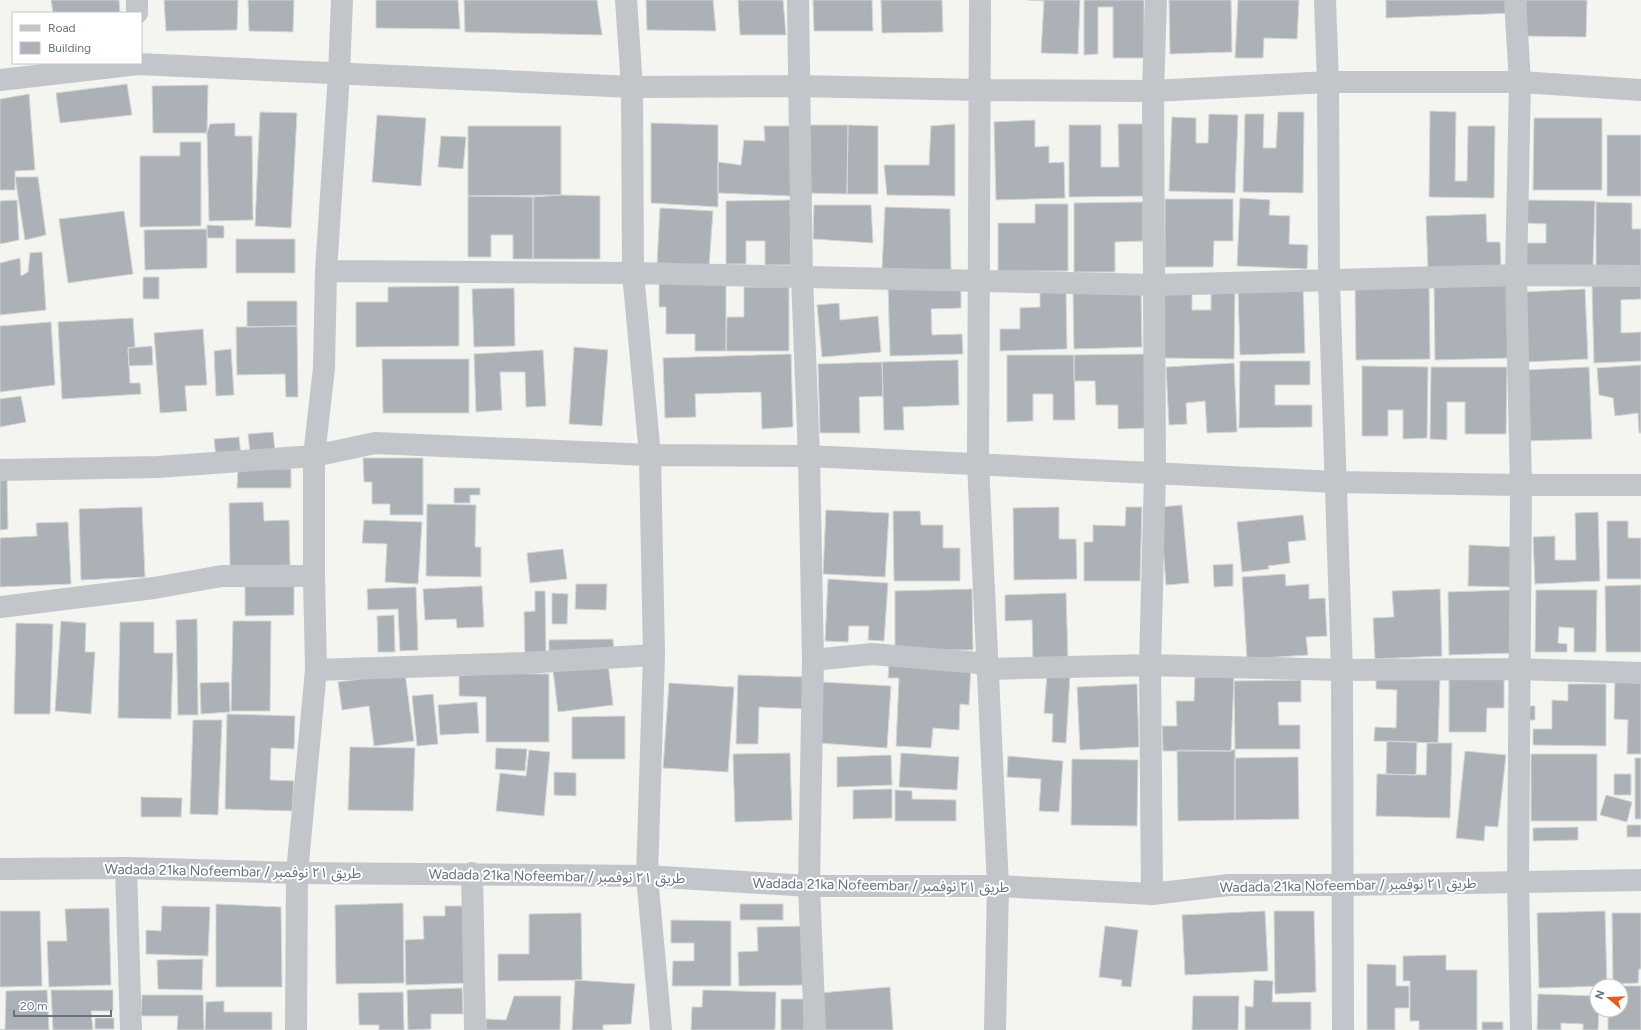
<svg xmlns="http://www.w3.org/2000/svg" width="1641" height="1030" viewBox="0 0 1641 1030" font-family="Figtree,'Noto Sans Arabic',sans-serif">
	<style>
		.building { fill: #abb1b7; stroke: #d6d6d4 }
		.lines { fill: none; stroke-linecap: round; stroke-linejoin: round }
		.minor { stroke: #c2c5c9; stroke-width: 22 }
		.tertiary { stroke: #c2c5c9; stroke-width: 22 }
		.labels { text-anchor: middle; stroke-width: 4; stroke-linejoin: round; paint-order: stroke }
		.street-label { font-size: 14px; fill: #647282; stroke: #fff }
	</style>
	<rect width="100%" height="100%" fill="#f4f5f1"/>
	<path class="building" d="M51 0H119L120 13H53Z
		M164 0H238L237 30 166 31Z
		M248 0H294L293 32 249 31Z
		M376 0H458L460 29 376 28Z
		M464 0H597L602 35 465 32Z
		M646 0H713L716 31 647 30Z
		M738 0H783L786 35H740Z
		M813 0H872L873 31H814Z
		M881 0H942L943 32 882 33Z
		M1027 0H1080L1078 54 1041 53 1044 1Z
		M1084 0H1144V58H1113V7H1098V54L1084 55Z
		M1169 0H1231L1232 52 1170 54Z
		M1238 0H1299L1297 39 1264 38 1263 58H1235Z
		M1386 0H1512L1513 13 1386 18Z
		M1526 0H1587L1586 37 1525 36Z
		M127 84 132 115 60 123 56 93Z
		M208 85 207 133H153L152 86Z
		M29 94 35 170 15 171V190H0V99Z
		M1430 111 1456 112 1455 181H1467L1468 126H1495L1494 198 1429 197Z
		M260 112 297 113 291 228 255 226Z
		M1278 112H1304L1303 193 1243 192 1245 114H1264L1263 148H1276Z
		M1209 114 1238 115 1235 193 1169 191 1172 117 1196 118V143H1208Z
		M377 115 426 118 421 186 372 182Z
		M1534 118H1602V190H1533Z
		M1035 120V147L1049 146V163L1064 162 1065 198 996 200 994 122Z
		M235 123V136H252L253 220 209 221 207 133 210 124Z
		M651 123 718 125V207L651 203Z
		M955 124V196L887 195 884 165H929L931 126Z
		M1118 124H1146L1147 196 1069 197V125H1101V167H1119Z
		M809 125H848L847 194 808 193Z
		M848 125 878 126V194H847Z
		M468 126H561V195L468 196Z
		M764 126H792L791 196 718 193V162L741 165 744 140 765 141Z
		M1607 135H1641V196H1607Z
		M441 136 466 137 463 169 438 167Z
		M180 142H201V226L140 227V156H180Z
		M15 177H38L46 235 25 240Z
		M561 195 600 196V259H533V197Z
		M468 196 533 197V259H513V235H491V257H468Z
		M1240 198 1270 200 1269 215 1290 216 1289 244 1308 245 1307 269 1237 266Z
		M1165 199H1233V241H1214L1213 267H1165Z
		M17 200 19 240 0 244V201Z
		M790 200 791 265H765V241H746V264H726V201Z
		M1526 200 1595 201 1593 267 1525 266V243H1546V224L1526 223Z
		M1143 202V241L1115 242V272H1074V203Z
		M1596 202 1632 203V229H1641V267L1596 266Z
		M1035 204H1068V271H998V223H1035Z
		M814 205H871L873 243 813 239Z
		M885 207 950 209 951 270 882 269Z
		M660 208 713 211 709 267 657 264Z
		M124 211 133 274 68 283 59 219Z
		M1486 214 1487 242H1500L1501 267 1428 269 1426 216Z
		M207 225 224 226V238H207Z
		M207 229V268L145 270 144 230Z
		M236 239H295V273H236Z
		M42 252 46 310 0 315V263L20 258 21 276 28 272 30 253Z
		M143 277H159V299H143Z
		M1508 277 1510 358 1435 360 1434 285Z
		M659 283H726V351H695V334H666V307H659Z
		M961 283V308L931 309 932 335 962 334 963 354 890 356 888 286Z
		M1641 284V299L1621 300V333L1641 332V361L1594 363 1592 286Z
		M1429 285 1430 359 1356 360 1355 287Z
		M459 286V346L356 347V302H388V287Z
		M744 287H789V351H726L727 317H744Z
		M1303 287 1305 353 1240 355 1238 289Z
		M514 288 515 346 474 347 472 289Z
		M1585 289 1588 359 1527 362 1524 292Z
		M1040 290H1066L1067 349 1000 351V329H1020V308L1040 307Z
		M1164 290H1192V310H1211V290H1235L1234 359 1164 358Z
		M1141 291 1142 347 1074 349 1073 293Z
		M247 301H297V326L247 327Z
		M839 303 840 320 878 316 881 352 822 357 817 305Z
		M133 318 135 347 128 348 130 383H140L141 394 62 399 58 322Z
		M51 322 55 385 0 392V326Z
		M297 326 298 397H286L285 374 237 375 236 327Z
		M203 329 207 385 185 386 187 411 160 413 154 333Z
		M152 346 153 365 129 366 128 348Z
		M574 347 608 350 602 426 569 424Z
		M231 349 234 395 216 396 214 351Z
		M543 350 546 406 526 407 525 372H500L502 410 476 412 474 354Z
		M791 354 793 427 762 429 761 392 695 394 696 417 665 418 663 358Z
		M1147 354V428L1118 429V405H1096L1095 381H1074V355Z
		M1007 355H1074L1075 420H1053V394H1033V421L1007 422Z
		M382 359H469V413H383Z
		M958 360 959 405 903 407 904 430H884L882 362Z
		M1240 361H1310V385H1275V405H1312V427L1239 428Z
		M882 362 883 396 859 397 860 433H820L818 364Z
		M1234 363 1237 432 1207 433 1205 401 1186 403 1187 424 1169 425 1166 367Z
		M1641 365V433H1639L1638 413 1615 416 1613 398 1599 395 1597 368Z
		M1362 366 1428 367 1427 438 1403 439V410H1388V436H1362Z
		M1431 367H1507L1506 434H1465V402H1447V440L1430 439Z
		M1589 367 1592 439 1526 441 1524 370Z
		M21 396 26 422 0 427V399Z
		M273 432 275 451 250 452 248 434Z
		M239 437 241 456 216 457 214 439Z
		M363 458H423V515H390V504H372V482H364Z
		M238 468 291 469V488H237Z
		M7 479 8 529 0 530V480Z
		M454 488H480V495H470V503H454Z
		M263 502 264 521 289 520 290 565 230 567 229 503Z
		M427 504 476 505 475 547H481V577L426 576Z
		M1182 505 1189 583 1166 585 1160 507Z
		M142 507 145 577 81 580 79 509Z
		M1059 507V539H1076L1077 579 1014 580 1013 508Z
		M1126 507H1142L1140 581H1084V542H1093V525L1125 526Z
		M826 510 889 513 885 577 823 574Z
		M893 511H920L921 525H943V548H960V581H894Z
		M1598 512 1600 581 1535 584 1533 537 1555 536V560H1576L1575 513Z
		M1303 515 1306 540 1288 542 1290 563 1268 566 1269 569 1242 572 1237 522Z
		M364 520 422 522 418 584 385 582 387 544 362 543Z
		M1607 521H1628V538H1641V579H1607Z
		M68 522 71 584 0 587V538L37 536 36 523Z
		M1469 545 1513 547 1511 587 1468 586Z
		M563 549 567 579 530 583 527 553Z
		M1233 564V586L1214 587 1213 565Z
		M1285 574 1286 586 1309 584V599L1325 598 1327 636 1306 637 1308 655 1247 659 1242 577Z
		M828 579 888 583 884 641 868 640 869 626H849L848 642 825 641Z
		M294 582V615L245 616V583Z
		M576 584H607L606 610 575 609Z
		M1641 585V652H1606L1605 586Z
		M482 586 484 627 457 628 456 619 425 620 423 589Z
		M416 587 418 650 400 651 398 609 368 610 367 589Z
		M972 589 973 650H895V591Z
		M1440 589 1442 656 1375 659 1373 618 1394 617 1392 591Z
		M1511 590 1513 653 1449 655 1448 592Z
		M1536 590H1597L1596 652H1574V628L1559 627 1558 643 1567 644V652H1535Z
		M535 591H545L546 654H525L524 612 535 611Z
		M552 593 568 594 567 624H552Z
		M1066 593 1068 660 1033 661 1032 620 1005 621V595Z
		M394 615 395 652H378L377 616Z
		M197 619 198 715H178L176 620Z
		M61 621 86 623 85 652H95L91 714 55 711Z
		M233 621H271L270 711H231Z
		M120 622H154V653H173L171 719 118 718Z
		M16 623 53 624 50 714H14Z
		M613 639 614 653 549 655V640Z
		M889 661 971 665 969 705 960 704 959 730 933 728 931 748 896 746 899 678H888Z
		M608 663 613 705 558 712 553 670Z
		M405 673 414 741 374 746 369 706 342 710 338 682Z
		M459 673 549 674V742H486V697L459 696Z
		M1047 674 1070 675 1066 743 1052 742 1053 714 1044 713Z
		M738 675 806 677 804 709 759 707 758 744H736Z
		M1195 677H1234L1231 751H1163L1162 726H1177L1176 701H1194Z
		M1376 677 1440 678 1438 743 1374 741 1375 727 1396 728 1397 690 1376 689Z
		M1504 678V708H1487L1486 732H1449V679Z
		M1615 678 1641 679V754H1627L1628 720 1614 719Z
		M1301 680V702H1278L1279 725H1300V749H1235L1234 681Z
		M229 682 230 712 201 714 200 683Z
		M822 682 891 686 887 748 819 743Z
		M669 683 734 687 728 772 663 768Z
		M1137 684 1139 747 1080 750 1077 687Z
		M1568 684H1606V746L1533 745V729H1552V700L1568 701Z
		M433 694 438 744 417 746 412 696Z
		M477 702 479 733 440 735 438 705Z
		M1522 706H1535V720H1522Z
		M227 714 295 716 294 749 271 748 270 780 294 781 292 811 225 809Z
		M625 716V759H572V717Z
		M193 720H222L218 815 190 814Z
		M1387 741 1417 742 1416 775 1386 774Z
		M1427 743H1452L1450 818 1376 816 1377 774 1426 775Z
		M350 747 415 748 413 811 348 810Z
		M496 748 527 749 525 771 495 769Z
		M1235 749V820L1178 821 1177 750 1231 751Z
		M529 750 550 752 544 816 496 811 500 773 526 776Z
		M1465 751 1506 755 1498 827 1485 826 1484 841 1456 838Z
		M790 753 792 820 735 822 733 754Z
		M901 753 959 757 957 790 899 787Z
		M1531 754H1597V821H1531Z
		M891 755 892 785 837 787V757Z
		M1008 756 1063 761 1059 812 1039 811 1041 779 1007 777Z
		M1298 757 1299 819 1235 820V758Z
		M1635 758H1641V819H1635Z
		M1072 759 1138 760 1137 826 1071 825Z
		M554 772 576 773V796L554 795Z
		M1614 774H1631V795H1614Z
		M892 789V818L853 819V790Z
		M895 790 912 791V799L956 800V821H895Z
		M1606 795 1632 802 1627 822 1600 815Z
		M141 797 182 798 181 817H141Z
		M1627 825H1641V837H1627Z
		M1578 827V840L1533 841V828Z
		M403 903 404 983 336 984 335 905Z
		M216 904 281 907 282 987H216Z
		M740 904H783V920H740Z
		M162 906 210 907 208 956 146 954V930L161 931Z
		M445 906H464L466 983 406 985 405 940 424 939 423 916H445Z
		M109 908 111 985 49 987 47 941H67L65 909Z
		M0 911H40L42 986 0 987Z
		M1265 911 1268 971 1185 975 1182 915Z
		M1274 911H1314L1316 992 1275 994Z
		M1605 911 1607 986 1539 988 1537 913Z
		M581 913 582 980 498 981V954H529V914Z
		M1612 913H1641V969H1639L1638 983 1613 984Z
		M671 920 731 921V986H672L673 961H694V943H671Z
		M804 926 805 985 739 986 738 952 758 951 757 927Z
		M1105 926 1138 930 1131 987 1121 986 1122 980 1099 977Z
		M1446 955V970H1477V1030H1419V1021H1410V981H1403V956Z
		M203 959 202 990 158 989 157 960Z
		M1367 964 1396 965V986H1409V1008H1395V1030H1367Z
		M575 980 635 984 631 1024 603 1025V1030H572Z
		M1254 980 1273 981 1272 1002H1311V1030H1245V1006L1253 1007Z
		M1621 986H1641V1030H1608V1010H1621Z
		M890 987 893 1030H822L819 993Z
		M462 988 463 1014H431V1029L408 1030 407 990Z
		M47 990 49 1030H0L5 1029 6 991Z
		M51 990H113V1011H91L93 1030H53Z
		M703 990 776 992 775 1030H691L692 1007H702Z
		M403 992 404 1030H379V1025H359L358 993Z
		M1538 994 1597 996V1010H1599L1598 1030H1583V1024L1561 1023V1030H1537Z
		M142 995H203L204 1030H177L178 1016H141Z
		M514 996H561L560 1030H486V1019L506 1020Z
		M1193 996H1239L1238 1030H1192Z
		M781 999H804V1030H781Z
		M224 1001V1012H272V1030H205L206 1002Z
		M95 1018H114V1029H95Z
		M1482 1022H1503V1030H1482Z"/>
	<g class="lines">
		<path class="minor" d="M137 0V13
			M626 0 632 87 633 273 650 455 654 655 647 876 661 1030
			M798 0 802 278 809 456 813 660 809 886 815 1030
			M980 0 978 464 998 886 995 1030
			M1325 0 1328 82 1329 281 1342 670 1343 1030
			M1515 0 1520 82 1516 275 1521 485 1518 883 1521 1030
			M0 80 138 64 632 87 800 86 979 90 1153 91 1328 82H1520L1641 90
			M326 271 633 273 1155 285 1516 275 1641 276
			M0 470 158 467 314 456 375 443 650 455 809 456 1334 482 1521 485H1641
			M0 607 154 588 222 576H314
			M813 660 872 654 979 663 988 669 1150 665 1342 670 1519 669 1641 673
			M316 670 524 663 654 655
			M126 868 131 1030
			M472 873 475 1030
			M1152 894 1150 665 1155 474 1153 91 1156 0
			M296 1030 297 873 316 670 314 576V456L324 368 326 271 339 74 342 0"/>
		<path class="tertiary" d="M0 869 126 868 297 873 647 876 809 886H998L1152 894 1229 885H1342L1641 880"/>
	</g>
	<g class="labels">
		<g class="street-label">
			<text transform="translate(233 871) rotate(1)" y="5">Wadada 21ka Nofeembar / طريق ٢١ نوفمبر</text>
			<text transform="translate(557 876) rotate(1)" y="5">Wadada 21ka Nofeembar / طريق ٢١ نوفمبر</text>
			<text transform="translate(881 885) rotate(1)" y="5">Wadada 21ka Nofeembar / طريق ٢١ نوفمبر</text>
			<text transform="translate(1348 885) rotate(-1)" y="5">Wadada 21ka Nofeembar / طريق ٢١ نوفمبر</text>
		</g>
	</g>
	<rect x="12" y="12" width="130" height="52" fill="#ffffff" stroke="#c1c7cd"/>
	<rect x="20" y="25" width="20" height="6" fill="#c2c5c9" stroke="#c1c7cd"/>
	<text x="48" y="32" font-size="12" fill="#647282">Road</text>
	<rect x="20" y="42" width="20" height="12" fill="#abb1b7" stroke="#c1c7cd"/>
	<text x="48" y="52" font-size="12" fill="#647282">Building</text>
	<g transform="translate(1609 998) rotate(289)"><circle r="19" fill="#ffffff" stroke="#c1c7cd"/>
	<path d="M0-3L7 15L0 10L-7 15Z" fill="#e25d23"/>
	<text y="-6" font-size="11" font-weight="bold" text-anchor="middle" fill="#647282">N</text>
	</g>
	<path d="M14 1010v6h97v-6" fill="none" stroke="#647282" stroke-width="2"/>
	<text x="20" y="1010" font-size="12" fill="#647282" stroke="#ffffff" stroke-width="3" paint-order="stroke">20 m</text>
</svg>
